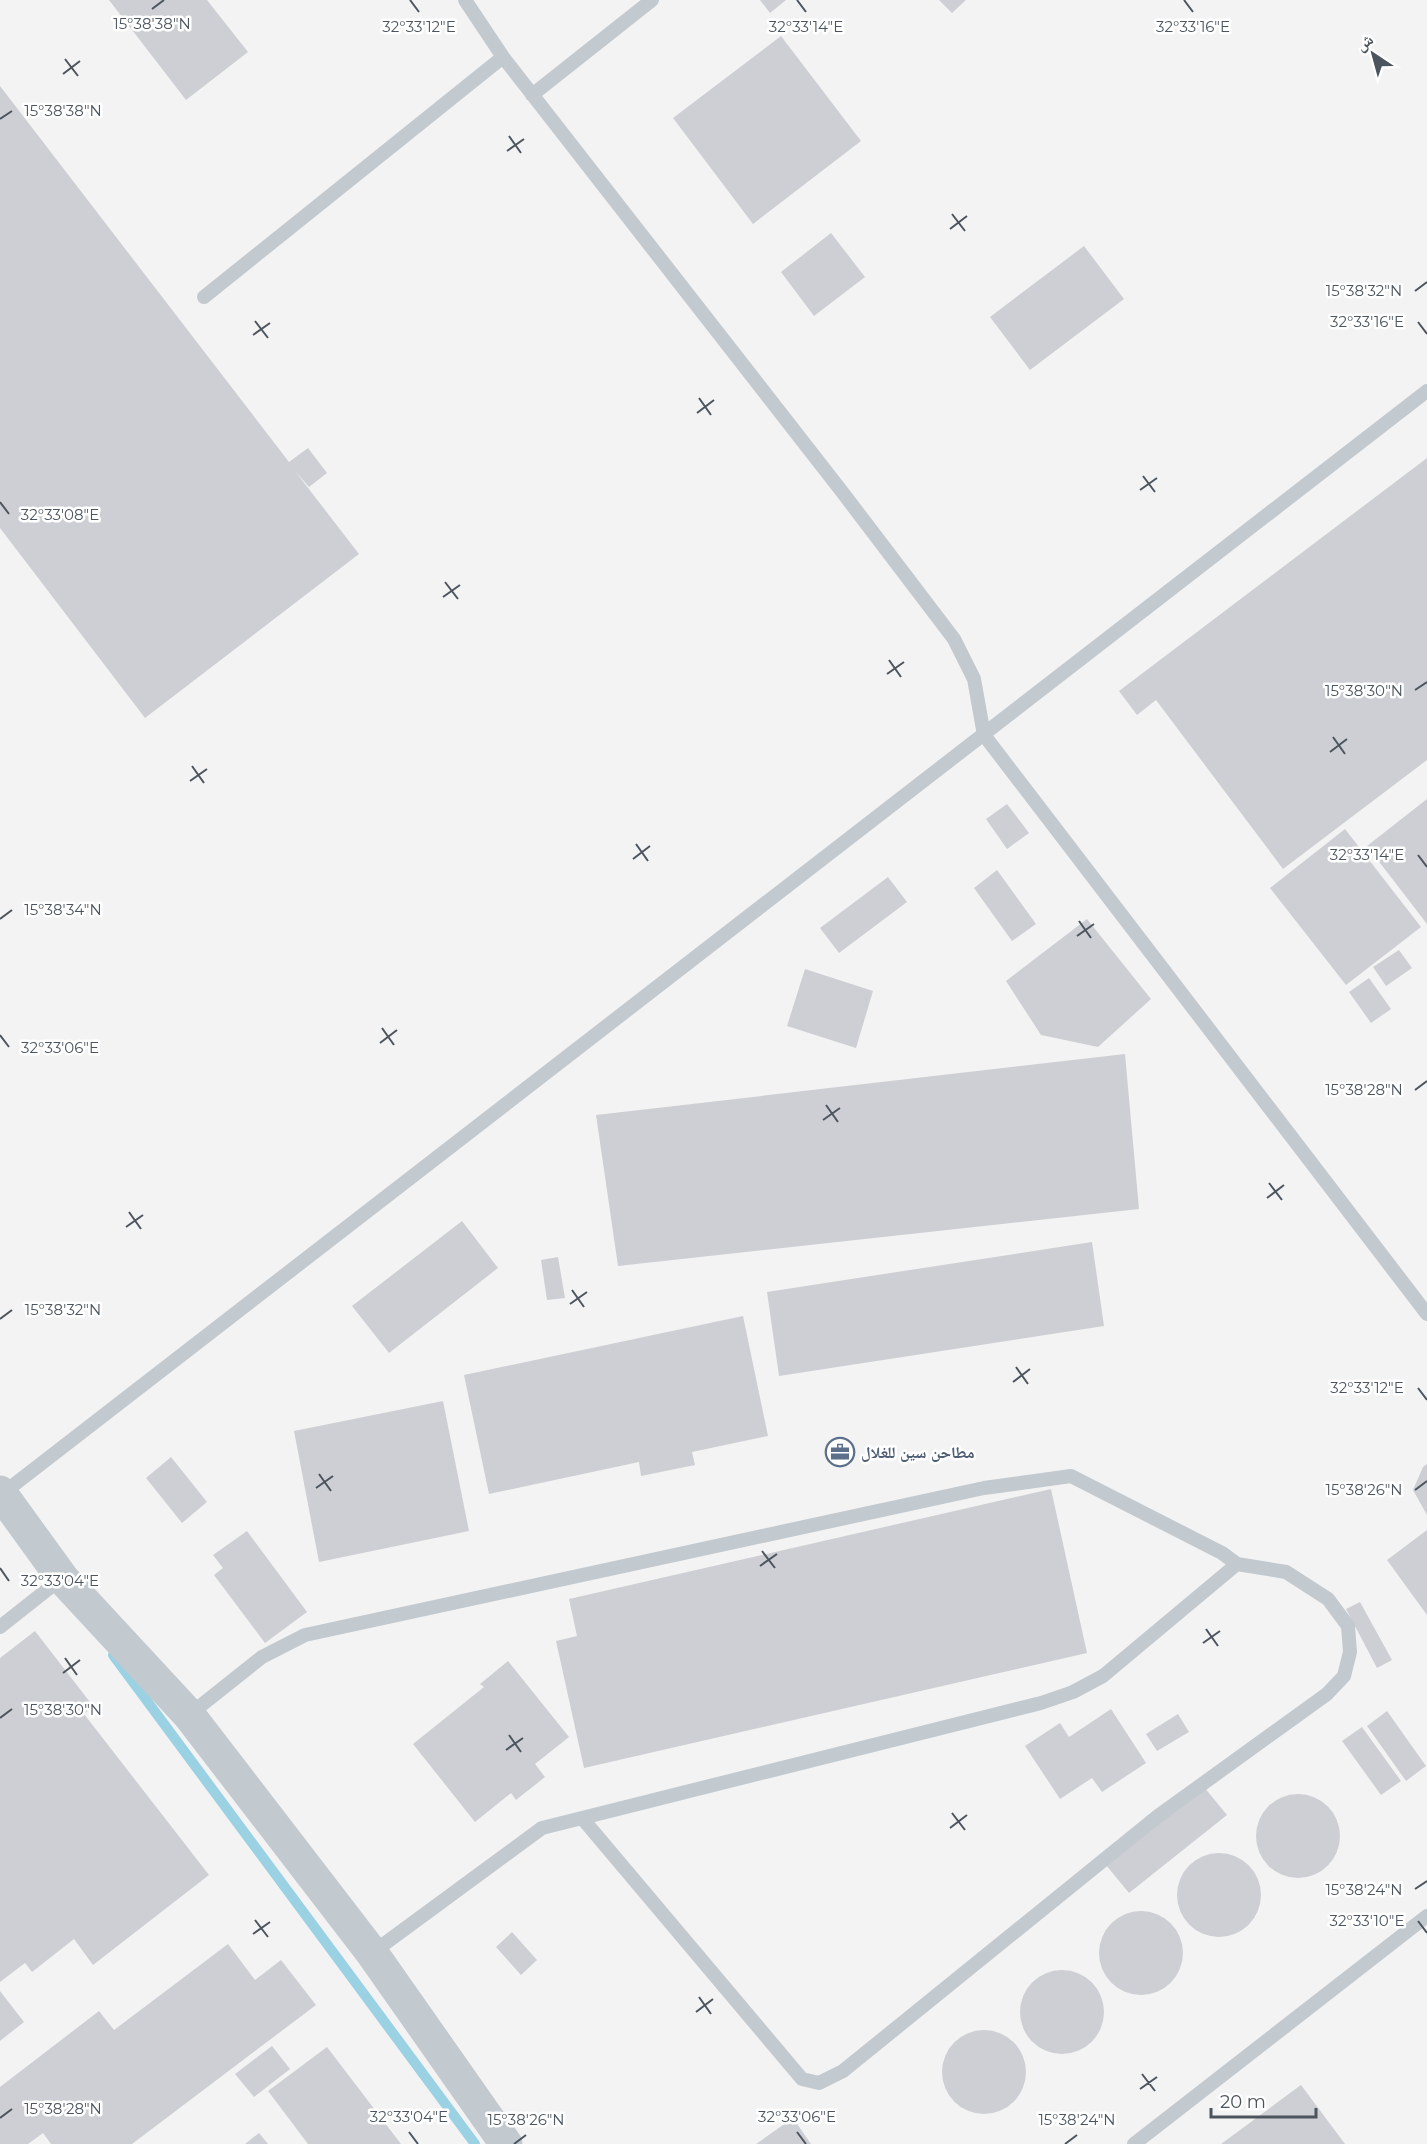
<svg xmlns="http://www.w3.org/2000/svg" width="1427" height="2144" viewBox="0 0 1427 2144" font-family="Montserrat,'Noto Naskh Arabic',sans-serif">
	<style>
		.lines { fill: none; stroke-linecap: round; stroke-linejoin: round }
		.stream { stroke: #9ad1e3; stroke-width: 10 }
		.building { fill: #cdcfd4 }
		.service { stroke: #c2c9cf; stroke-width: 14 }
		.tertiary { stroke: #c2c9cf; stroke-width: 33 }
		.service-bridge { stroke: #c2c9cf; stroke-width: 14 }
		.ticks { fill: none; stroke: #4c555e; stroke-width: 2 }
		.labels { text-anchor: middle; stroke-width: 5; stroke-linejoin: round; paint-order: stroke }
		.service-label { font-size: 16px; font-weight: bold; fill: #4e5e75; stroke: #fff; text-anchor: start }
		.ticks-label { font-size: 15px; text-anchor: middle; fill: #4c555e; stroke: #fff; stroke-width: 5; stroke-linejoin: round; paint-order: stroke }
	</style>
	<rect width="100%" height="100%" fill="#f4f3f3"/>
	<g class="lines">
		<path class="stream" d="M113 1655 475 2144"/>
	</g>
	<path class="building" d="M109 0H207L248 52 186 100Z
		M760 0H786L770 13Z
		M939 0H966L952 13Z
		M781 36 861 141 753 224 673 118Z
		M0 86 289 462 308 448 327 473 309 487 295 471 359 554 145 718 0 528Z
		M831 233 865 277 814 316 781 272Z
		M1084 246 1124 299 1030 370 990 317Z
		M1427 458V760L1283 869 1156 700 1137 715 1119 691Z
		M1427 799V924L1367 846Z
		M1007 804 1029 833 1007 849 986 819Z
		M1345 829 1421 927 1346 985 1270 888Z
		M997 870 1036 924 1012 941 974 888Z
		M888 877 907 902 839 953 820 928Z
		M1087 919 1151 999 1098 1047 1041 1035 1006 981Z
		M1399 950 1412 968 1386 986 1373 967Z
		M805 969 873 991 856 1048 787 1026Z
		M1369 978 1391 1009 1371 1023 1349 992Z
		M1125 1054 1139 1209 618 1266 596 1115Z
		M462 1221 498 1268 389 1353 352 1306Z
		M1092 1242 1104 1326 779 1376 767 1292Z
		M558 1257 565 1298 547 1300 541 1260Z
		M743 1316 768 1436 692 1452 695 1465 641 1476 639 1462 489 1494 464 1375Z
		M443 1401 469 1531 319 1562 294 1431Z
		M171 1457 207 1502 182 1523 146 1478Z
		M1427 1464V1515L1413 1490 1423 1467Z
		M1051 1489 1087 1653 584 1768 556 1641 577 1636 569 1599Z
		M1427 1530V1615L1387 1560Z
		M247 1531 307 1612 265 1643 214 1575 223 1568 213 1555Z
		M1360 1602 1392 1660 1377 1668 1346 1609Z
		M35 1631 93 1706 84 1714 209 1875 93 1965 74 1939 32 1972 25 1963 0 1982V1658Z
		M508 1661 569 1737 535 1764 545 1777 516 1800 511 1793 475 1822 413 1744 484 1687 480 1684Z
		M1111 1709 1146 1763 1102 1792 1092 1778 1060 1799 1025 1746 1060 1723 1069 1737Z
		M1387 1711 1426 1766 1406 1781 1367 1726Z
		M1178 1714 1189 1732 1157 1751 1146 1734Z
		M1362 1727 1401 1781 1381 1795 1342 1741Z
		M1204 1787 1227 1815 1129 1893 1106 1865Z
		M1256 1836a42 42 0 1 1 84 0a42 42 0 1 1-84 0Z
		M1177 1895a42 42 0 1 1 84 0a42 42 0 1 1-84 0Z
		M1099 1953a42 42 0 1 1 84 0a42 42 0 1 1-84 0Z
		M512 1932 537 1960 521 1975 496 1947Z
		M228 1944 255 1980 281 1960 316 2005 132 2144H51L43 2133 28 2144H0V2087L99 2011 114 2030Z
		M1020 2012a42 42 0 1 1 84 0a42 42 0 1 1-84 0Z
		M0 1991 24 2022 0 2041Z
		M942 2072a42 42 0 1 1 84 0a42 42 0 1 1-84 0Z
		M272 2046 290 2069 254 2097 235 2074Z
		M327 2047 401 2144H308L268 2091Z
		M1301 2085 1345 2144H1221Z
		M793 2118 811 2144H756Z
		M259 2133 268 2144H245Z"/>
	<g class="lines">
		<path class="service" d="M465 0 503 57 843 493 954 639 974 679 984 735 1427 1314
			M532 95 652 0
			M204 297 503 57
			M2 1494 1427 391
			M189 1715 262 1657 305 1635 984 1488 1071 1476 1222 1553 1237 1564
			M372 1953 542 1828 582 1818 1041 1703 1073 1692 1103 1676 1237 1564 1286 1572 1328 1599 1348 1626 1350 1652 1344 1676 1327 1694 1158 1816 843 2071 819 2083 802 2079 582 1818
			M1134 2144 1427 1916"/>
		<path class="tertiary" d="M0 1492 63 1579 189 1715 372 1953 506 2144"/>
		<path class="service-bridge" d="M0 1627 67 1574"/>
	</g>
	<path class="ticks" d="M410 0 419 12M797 0 806 12M1184 0 1193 12M152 9 164 0M65 59 78 76M63 74 80 61M0 119 12 111M509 136 521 153M507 151 524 139M952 214 965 231M950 229 967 216M1415 291 1427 282M255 321 268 338M1418 322 1427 334M253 335 270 323M699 398 711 415M697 413 714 400M1143 476 1155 492M1140 490 1157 478M0 502 9 514M445 582 458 599M443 597 460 585M889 660 901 677M887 674 904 662M1415 690 1427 682M1333 737 1345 754M1330 752 1347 739M192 766 204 783M190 781 207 769M636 844 648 861M1418 855 1427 867M633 859 650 846M0 919 12 910M1079 921 1091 938M1077 936 1094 924M382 1028 394 1045M0 1035 9 1047M380 1043 397 1030M1415 1090 1427 1081M826 1105 838 1122M823 1120 840 1108M1269 1183 1282 1200M1267 1198 1284 1185M129 1212 141 1229M126 1227 143 1215M572 1290 584 1307M570 1304 587 1292M0 1319 12 1310M1016 1367 1028 1384M1013 1382 1030 1369M1418 1388 1427 1400M319 1474 331 1491M316 1488 333 1476M1415 1490 1427 1481M762 1551 775 1568M760 1566 777 1554M0 1568 9 1581M1206 1629 1218 1646M1203 1643 1220 1631M65 1658 77 1675M63 1673 80 1660M0 1718 12 1709M509 1735 521 1752M506 1750 523 1738M952 1813 965 1830M950 1828 967 1815M1415 1889 1427 1881M255 1920 268 1937M1418 1921 1427 1933M253 1934 270 1922M699 1997 711 2014M696 2012 713 1999M1142 2074 1155 2091M1140 2089 1157 2077M0 2118 12 2109M409 2132 418 2144M797 2132 806 2144M514 2144 526 2135M1065 2144 1077 2135"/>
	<defs>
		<g id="office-ring" transform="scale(1.5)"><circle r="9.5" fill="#fff" stroke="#5c6f8a" stroke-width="1.5"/><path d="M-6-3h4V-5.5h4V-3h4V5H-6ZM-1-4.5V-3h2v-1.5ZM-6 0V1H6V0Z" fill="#5c6f8a"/></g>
	</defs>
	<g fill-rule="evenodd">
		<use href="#office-ring" x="840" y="1452"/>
	</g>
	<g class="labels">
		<g class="service-label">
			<text x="861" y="1458">مطاحن سين للغلال</text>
		</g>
	</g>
	<g class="ticks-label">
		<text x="152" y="29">15°38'38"N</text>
		<text x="419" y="32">32°33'12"E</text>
		<text x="806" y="32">32°33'14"E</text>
		<text x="1193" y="32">32°33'16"E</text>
		<text x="63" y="116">15°38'38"N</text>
		<text x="1364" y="296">15°38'32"N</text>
		<text x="1367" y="327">32°33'16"E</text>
		<text x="60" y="520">32°33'08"E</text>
		<text x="1364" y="696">15°38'30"N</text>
		<text x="1367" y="860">32°33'14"E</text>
		<text x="63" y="915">15°38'34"N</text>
		<text x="60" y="1053">32°33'06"E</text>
		<text x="1364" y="1095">15°38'28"N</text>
		<text x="63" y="1315">15°38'32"N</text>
		<text x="1367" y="1393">32°33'12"E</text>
		<text x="1364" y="1495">15°38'26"N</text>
		<text x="60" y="1586">32°33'04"E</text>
		<text x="63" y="1715">15°38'30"N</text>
		<text x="1364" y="1895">15°38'24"N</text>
		<text x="1367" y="1926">32°33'10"E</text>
		<text x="63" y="2114">15°38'28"N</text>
		<text x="409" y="2122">32°33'04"E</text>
		<text x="797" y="2122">32°33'06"E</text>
		<text x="526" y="2125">15°38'26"N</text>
		<text x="1077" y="2125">15°38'24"N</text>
	</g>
	<g transform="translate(1373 54) rotate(324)" stroke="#ffffff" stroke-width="4.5" paint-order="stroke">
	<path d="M0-4.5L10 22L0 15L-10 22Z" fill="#4c555e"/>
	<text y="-9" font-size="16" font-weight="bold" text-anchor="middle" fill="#4c555e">ش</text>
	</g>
	<path d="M1211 2108v9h105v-9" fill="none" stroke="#4c555e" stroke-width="3"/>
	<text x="1220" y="2108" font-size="18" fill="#4c555e" stroke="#ffffff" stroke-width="4.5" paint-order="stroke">20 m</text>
</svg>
